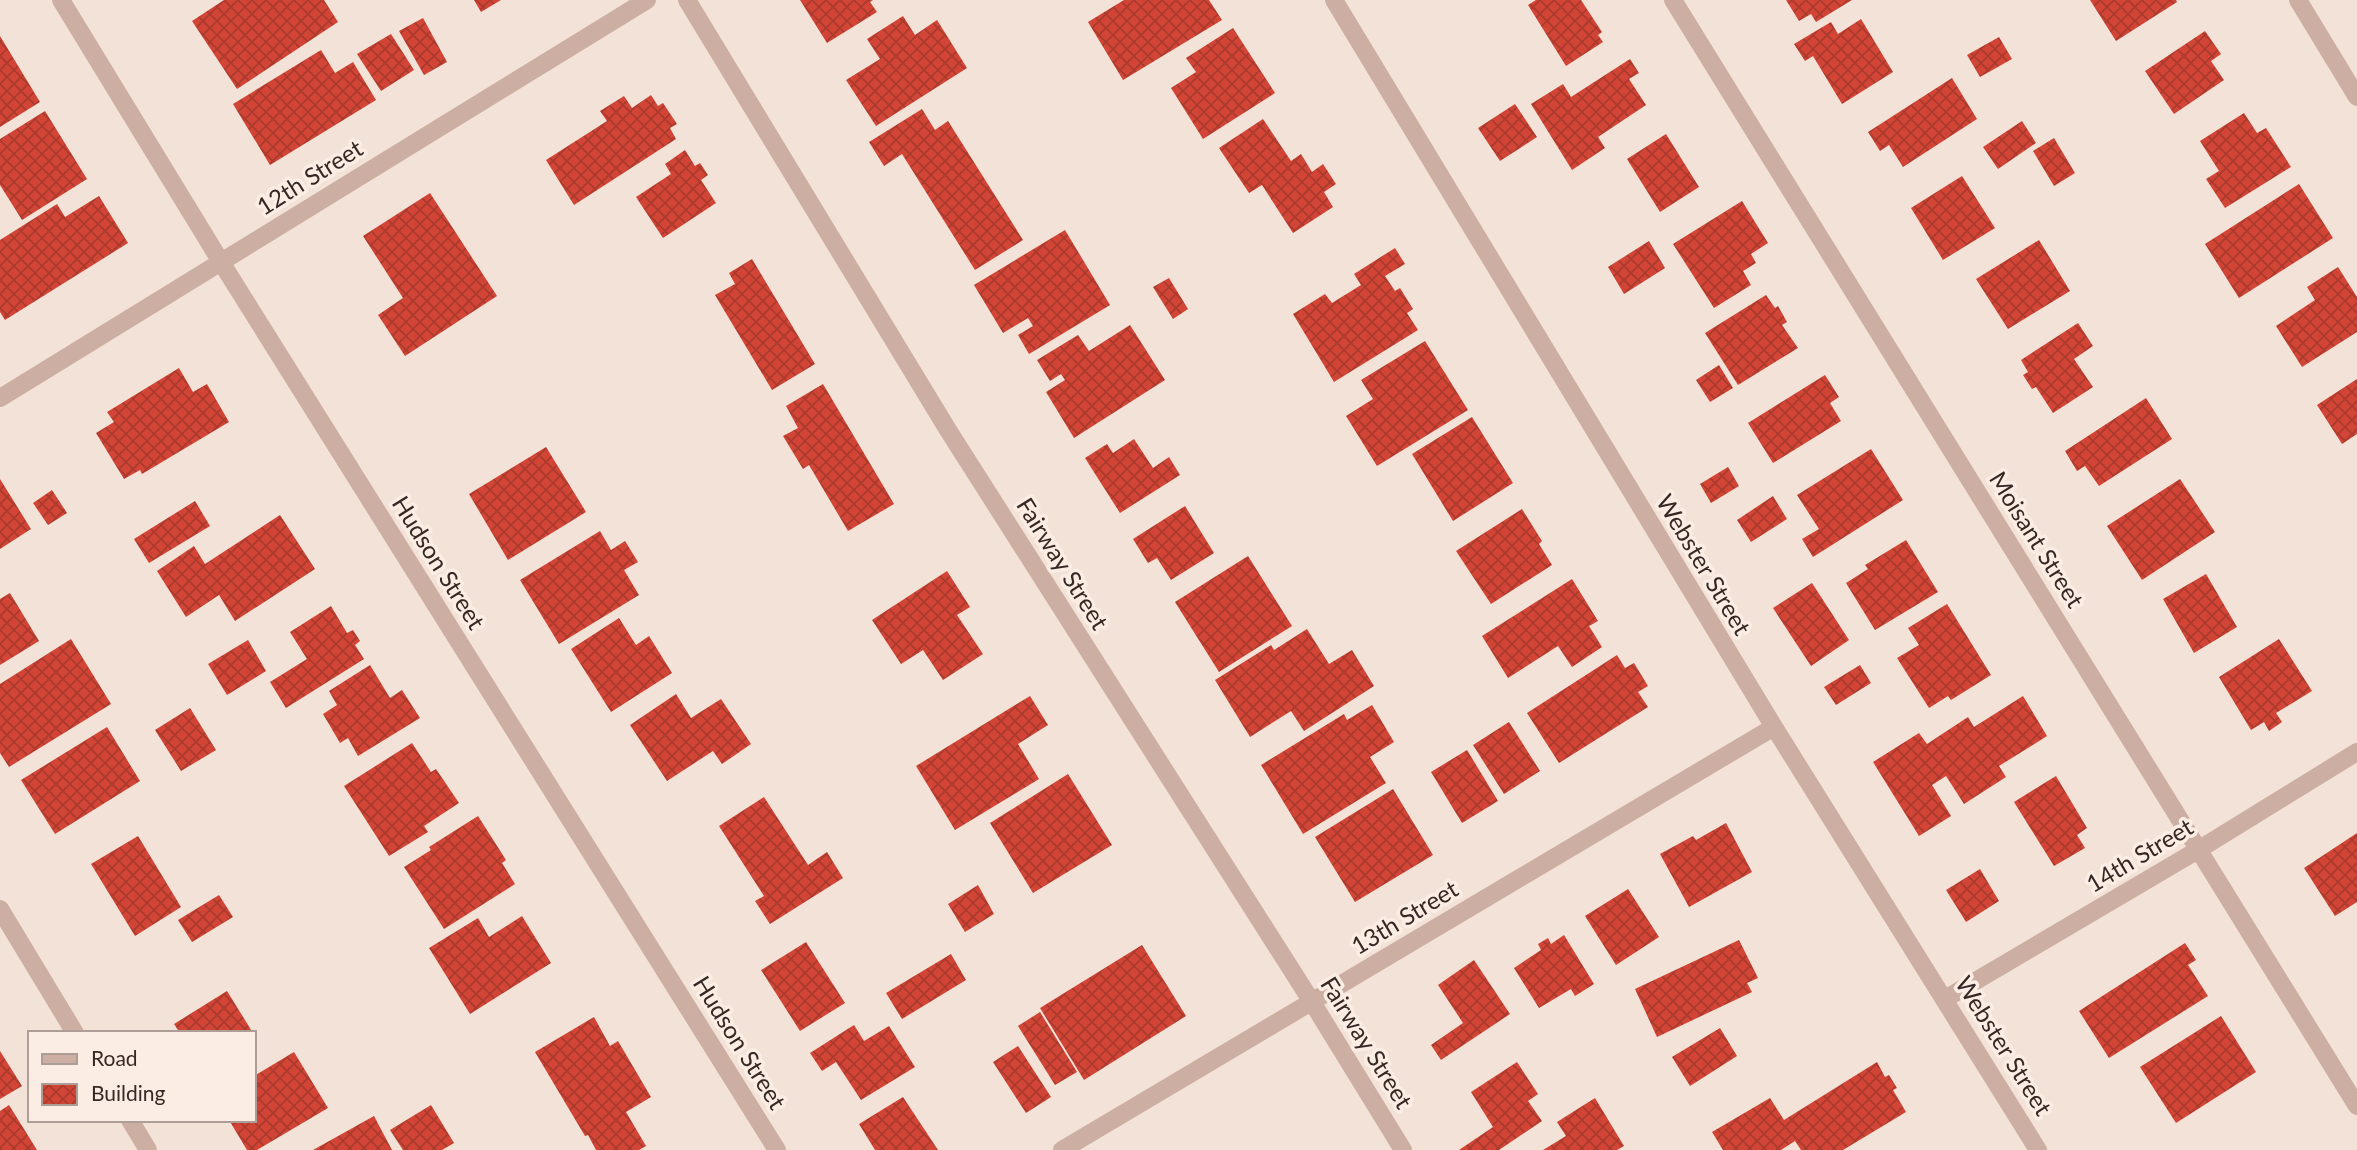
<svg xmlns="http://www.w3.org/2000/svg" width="2357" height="1150" viewBox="0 0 2357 1150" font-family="Lato,sans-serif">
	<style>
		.building { fill: url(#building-cross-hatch) }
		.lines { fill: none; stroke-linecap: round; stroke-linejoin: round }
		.street { stroke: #ccafa2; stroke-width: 18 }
		.labels { text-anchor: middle; stroke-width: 7; stroke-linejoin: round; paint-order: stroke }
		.street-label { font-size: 24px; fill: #362825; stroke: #fbede3 }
	</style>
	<defs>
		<pattern id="building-cross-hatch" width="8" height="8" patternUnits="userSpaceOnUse" patternTransform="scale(1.75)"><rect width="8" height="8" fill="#d24536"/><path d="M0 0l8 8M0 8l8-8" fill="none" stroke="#ab3a2d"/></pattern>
	</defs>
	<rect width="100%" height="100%" fill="#f3e2d7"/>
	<path class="building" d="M224 0H324L338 22 237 89 192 21Z
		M474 0H501L481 12Z
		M800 0H873L870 2 877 12 827 43Z
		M1124 0H1209L1222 20 1123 80 1088 22Z
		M1536 0H1581L1602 32 1598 35 1603 42 1566 66 1528 5Z
		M1786 0H1852L1816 22 1811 14 1799 21Z
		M2090 0H2176L2177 2 2116 41Z
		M903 16 915 35 937 20 967 68 876 126 846 80 880 59 867 39Z
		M423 18 447 62 424 75 399 31Z
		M1861 19 1893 72 1842 104 1813 56 1805 61 1794 44 1831 22 1838 34Z
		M1233 28 1275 93 1203 139 1171 88 1196 72 1186 58Z
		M2205 31 2221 54 2211 61 2224 80 2174 114 2145 71Z
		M391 34 414 70 381 91 357 54Z
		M0 36 40 102 0 127Z
		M1999 37 2012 59 1980 77 1967 55Z
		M321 50 335 73 353 62 376 100 270 165 233 104Z
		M1630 59 1639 73 1629 79 1646 105 1598 137 1605 148 1572 170 1531 104 1563 84 1571 97Z
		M1952 78 1977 119 1903 167 1889 145 1880 151 1868 132Z
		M651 95 658 106 663 103 677 124 670 128 676 139 574 205 546 160 607 121 600 111 624 96 632 108Z
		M1515 104 1537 137 1500 161 1478 128Z
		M922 109 935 130 948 121 1023 240 975 270 902 154 884 166 869 142Z
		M45 111 87 179 22 220 0 185V139Z
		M2244 113 2257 133 2266 128 2291 167 2225 208 2206 179 2219 171 2200 141Z
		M1263 119 1291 161 1301 154 1312 172 1323 164 1336 184 1324 192 1333 207 1293 233 1262 185 1249 193 1219 148Z
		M2022 121 2036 143 1998 169 1983 147Z
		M1666 134 1699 187 1660 212 1627 159Z
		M2054 138 2075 173 2054 186 2033 151Z
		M685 150 695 166 700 163 708 175 701 180 716 203 663 238 636 197 671 174 665 164Z
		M1962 176 1995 228 1943 260 1911 208Z
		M2299 184 2333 238 2239 298 2205 244Z
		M430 193 497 296 405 356 378 315 403 298 363 236Z
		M99 196 128 243 5 320 0 312V240L57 204 65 217Z
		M1742 201 1768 243 1751 254 1756 263 1743 271 1751 285 1714 308 1673 244Z
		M1065 230 1110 305 1029 354 1018 335 1033 326 1028 318 1003 333 974 285Z
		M2039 240 2070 291 2008 329 1976 279Z
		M1649 241 1665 268 1624 294 1608 267Z
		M1395 248 1405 264 1385 276 1395 291 1400 288 1413 309 1407 313 1418 330 1334 382 1293 314 1325 294 1332 303 1361 285 1354 274Z
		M752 259 815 364 772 390 715 295 735 284 729 273Z
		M2338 267 2357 297V332L2302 367 2276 326 2315 300 2307 287Z
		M1169 278 1188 309 1173 319 1153 287Z
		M1766 295 1775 308 1778 306 1787 322 1782 325 1798 348 1738 385 1705 333Z
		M2078 323 2093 346 2074 359 2093 387 2053 413 2036 387 2032 389 2023 375 2028 372 2021 360Z
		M1130 325 1165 380 1074 438 1046 392 1065 380 1061 374 1050 381 1037 360 1078 335 1089 351Z
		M1425 341 1468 410 1377 466 1346 416 1373 399 1361 380Z
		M1719 365 1733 388 1710 402 1696 380Z
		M179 368 193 392 207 384 229 422 142 474 140 470 124 479 96 433 114 422 107 412Z
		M1825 375 1839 397 1830 403 1841 421 1773 463 1748 423Z
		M2357 379V434L2342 444 2317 405Z
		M823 384 894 504 848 531 809 465 803 469 783 436 798 428 786 406Z
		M2146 398 2172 439 2099 486 2085 466 2077 471 2065 451Z
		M1472 417 1513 483 1453 521 1412 454Z
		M1134 439 1153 468 1169 457 1180 475 1120 513 1085 458 1107 444 1113 453Z
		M546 447 586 512 508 560 469 494Z
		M1871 449 1903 500 1813 557 1802 539 1819 529 1797 495Z
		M1728 467 1739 486 1711 503 1700 484Z
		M0 479 31 529 0 549Z
		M2180 479 2215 532 2142 580 2107 526Z
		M52 490 67 513 48 525 33 503Z
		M1773 496 1787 519 1751 542 1737 520Z
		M195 501 210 526 149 563 134 539Z
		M1185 506 1214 553 1171 580 1157 558 1148 563 1133 539Z
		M1522 509 1542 541 1539 544 1552 565 1491 604 1456 551Z
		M280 515 315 569 235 621 219 595 186 617 157 571 194 546 205 564Z
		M600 531 611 550 625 541 638 562 624 570 639 595 559 644 520 580Z
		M1906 540 1938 592 1875 630 1846 583 1868 569 1865 565Z
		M1248 556 1292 626 1219 672 1175 602Z
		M947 571 970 607 957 615 983 654 943 680 923 650 901 664 872 620Z
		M2206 574 2237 627 2194 653 2163 599Z
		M1572 579 1598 621 1589 626 1602 647 1572 667 1558 646 1508 678 1482 636Z
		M1812 583 1849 640 1811 666 1773 608Z
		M10 593 39 641 0 665V599Z
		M1947 604 1991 675 1951 700 1948 696 1929 708 1897 658 1919 645 1908 628Z
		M331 606 347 633 353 630 360 641 355 645 364 659 286 708 270 682 307 659 290 632Z
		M619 618 636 645 649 636 672 673 611 712 571 649Z
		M1307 629 1329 664 1352 650 1374 686 1304 731 1291 711 1250 737 1215 680 1271 645 1274 650Z
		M71 639 111 704 9 767 0 753V684Z
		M2279 639 2312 691 2276 713 2282 722 2269 731 2264 722 2251 730 2219 677Z
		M248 640 266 671 227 695 208 664Z
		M1617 655 1625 668 1634 663 1648 686 1638 692 1648 707 1559 763 1527 713Z
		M370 665 390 698 402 690 420 718 358 756 348 738 340 743 323 714 337 705 329 691Z
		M1860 665 1871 683 1836 705 1824 687Z
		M676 694 691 718 721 699 751 744 722 764 713 751 667 781 630 725Z
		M1030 696 1048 725 1018 744 1039 779 955 830 916 766Z
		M2023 696 2047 736 1999 766 2006 777 1964 804 1946 776 1932 785 1951 816 1919 836 1873 762 1919 733 1927 744 1968 717 1974 727Z
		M1372 705 1394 742 1370 757 1386 783 1303 834 1261 765 1344 714 1347 720Z
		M190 708 216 750 181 771 155 730Z
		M1509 722 1540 771 1504 794 1473 745Z
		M107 727 140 781 55 834 21 780Z
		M412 743 431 772 436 769 459 803 424 826 428 832 389 856 344 786Z
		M1467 750 1498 801 1462 823 1431 772Z
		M1068 774 1112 845 1033 893 990 823Z
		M2056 776 2087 828 2077 835 2085 848 2054 866 2014 802Z
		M1393 789 1433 855 1355 902 1315 837Z
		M764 797 808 865 827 852 843 878 770 924 755 901 764 896 719 826Z
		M478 816 506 860 502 863 515 884 444 929 404 867 431 850 429 847Z
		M1726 823 1752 872 1689 907 1660 854 1693 836 1696 840Z
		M2357 833V902L2335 916 2304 868Z
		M138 836 181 907 135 936 91 864Z
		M1980 869 1999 901 1966 922 1946 890Z
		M978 885 994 914 965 932 948 904Z
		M1628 889 1659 937 1616 965 1585 916Z
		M219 895 233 917 192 942 178 920Z
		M522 916 551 963 470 1014 429 948 478 918 489 937Z
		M1564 935 1594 984 1575 996 1571 989 1539 1008 1514 968 1541 950 1538 944 1548 938 1551 944Z
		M1739 940 1758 978 1747 983 1752 992 1657 1037 1635 989Z
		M806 942 845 1003 800 1031 761 970Z
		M2185 943 2196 960 2188 965 2208 996 2109 1058 2079 1011Z
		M1142 945 1186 1016 1084 1080 1040 1008Z
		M951 954 966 980 902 1019 886 993Z
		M1474 960 1510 1014 1441 1060 1431 1045 1463 1023 1438 985Z
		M227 991 253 1033H180L174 1024Z
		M1040 1012 1077 1072 1055 1085 1018 1026Z
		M2221 1016 2256 1072 2176 1123 2140 1067Z
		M594 1017 610 1046 618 1041 651 1097 626 1112 646 1146 639 1150H596L588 1135 585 1136 535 1052Z
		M854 1025 864 1041 889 1026 915 1067 861 1100 836 1062 822 1071 810 1053Z
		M1720 1028 1737 1056 1690 1086 1672 1057Z
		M1018 1046 1051 1097 1026 1113 993 1062Z
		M0 1051 22 1086 0 1099Z
		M294 1052 328 1108 257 1150H247L229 1120H254V1076Z
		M1517 1062 1538 1094 1528 1101 1542 1121 1499 1150H1459L1493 1127 1471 1092Z
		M1877 1062 1885 1077 1889 1075 1897 1088 1893 1090 1906 1112 1843 1150H1801L1795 1141 1781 1150H1723L1712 1132 1770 1098 1784 1120Z
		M903 1097 938 1150H875L859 1124Z
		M1595 1098 1624 1146 1617 1150H1543L1566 1136 1557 1122Z
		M9 1105 37 1150H0V1111Z
		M431 1105 454 1143 442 1150H403L390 1130Z
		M374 1116 392 1150H313Z"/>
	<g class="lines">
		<path class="street" d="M61 0 221 262 777 1150
			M687 0 948 430 1312 1002 1403 1150
			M1334 0 1774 727 2038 1150
			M1673 0 2357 1106
			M2298 0 2357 97
			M0 398 647 0
			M0 909 75 1033
			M1945 999 2198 850 2357 752
			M130 1120 148 1150
			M1062 1150 1774 727"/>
	</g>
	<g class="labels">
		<g class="street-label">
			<text transform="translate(310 178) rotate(-32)" y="8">12th Street</text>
			<text transform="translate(2036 540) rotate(58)" y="8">Moisant Street</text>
			<text transform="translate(438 563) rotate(58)" y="8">Hudson Street</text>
			<text transform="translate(1062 564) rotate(58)" y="8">Fairway Street</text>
			<text transform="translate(1703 565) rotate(59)" y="8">Webster Street</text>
			<text transform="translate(2140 856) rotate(-31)" y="8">14th Street</text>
			<text transform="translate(1405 918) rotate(-31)" y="8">13th Street</text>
			<text transform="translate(739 1043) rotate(58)" y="8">Hudson Street</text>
			<text transform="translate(1366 1043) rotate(58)" y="8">Fairway Street</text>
			<text transform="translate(2003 1046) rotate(58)" y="8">Webster Street</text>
		</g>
	</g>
	<rect x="28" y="1031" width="228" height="91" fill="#fbede3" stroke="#ac9e97" stroke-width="2"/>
	<rect x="42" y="1054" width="35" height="10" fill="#ccafa2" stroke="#ac9e97" stroke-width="2"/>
	<text x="91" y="1066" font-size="21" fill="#362825">Road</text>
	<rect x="42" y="1084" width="35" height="21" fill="url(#building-cross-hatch)" stroke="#ac9e97" stroke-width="2"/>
	<text x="91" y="1101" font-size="21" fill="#362825">Building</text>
</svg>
